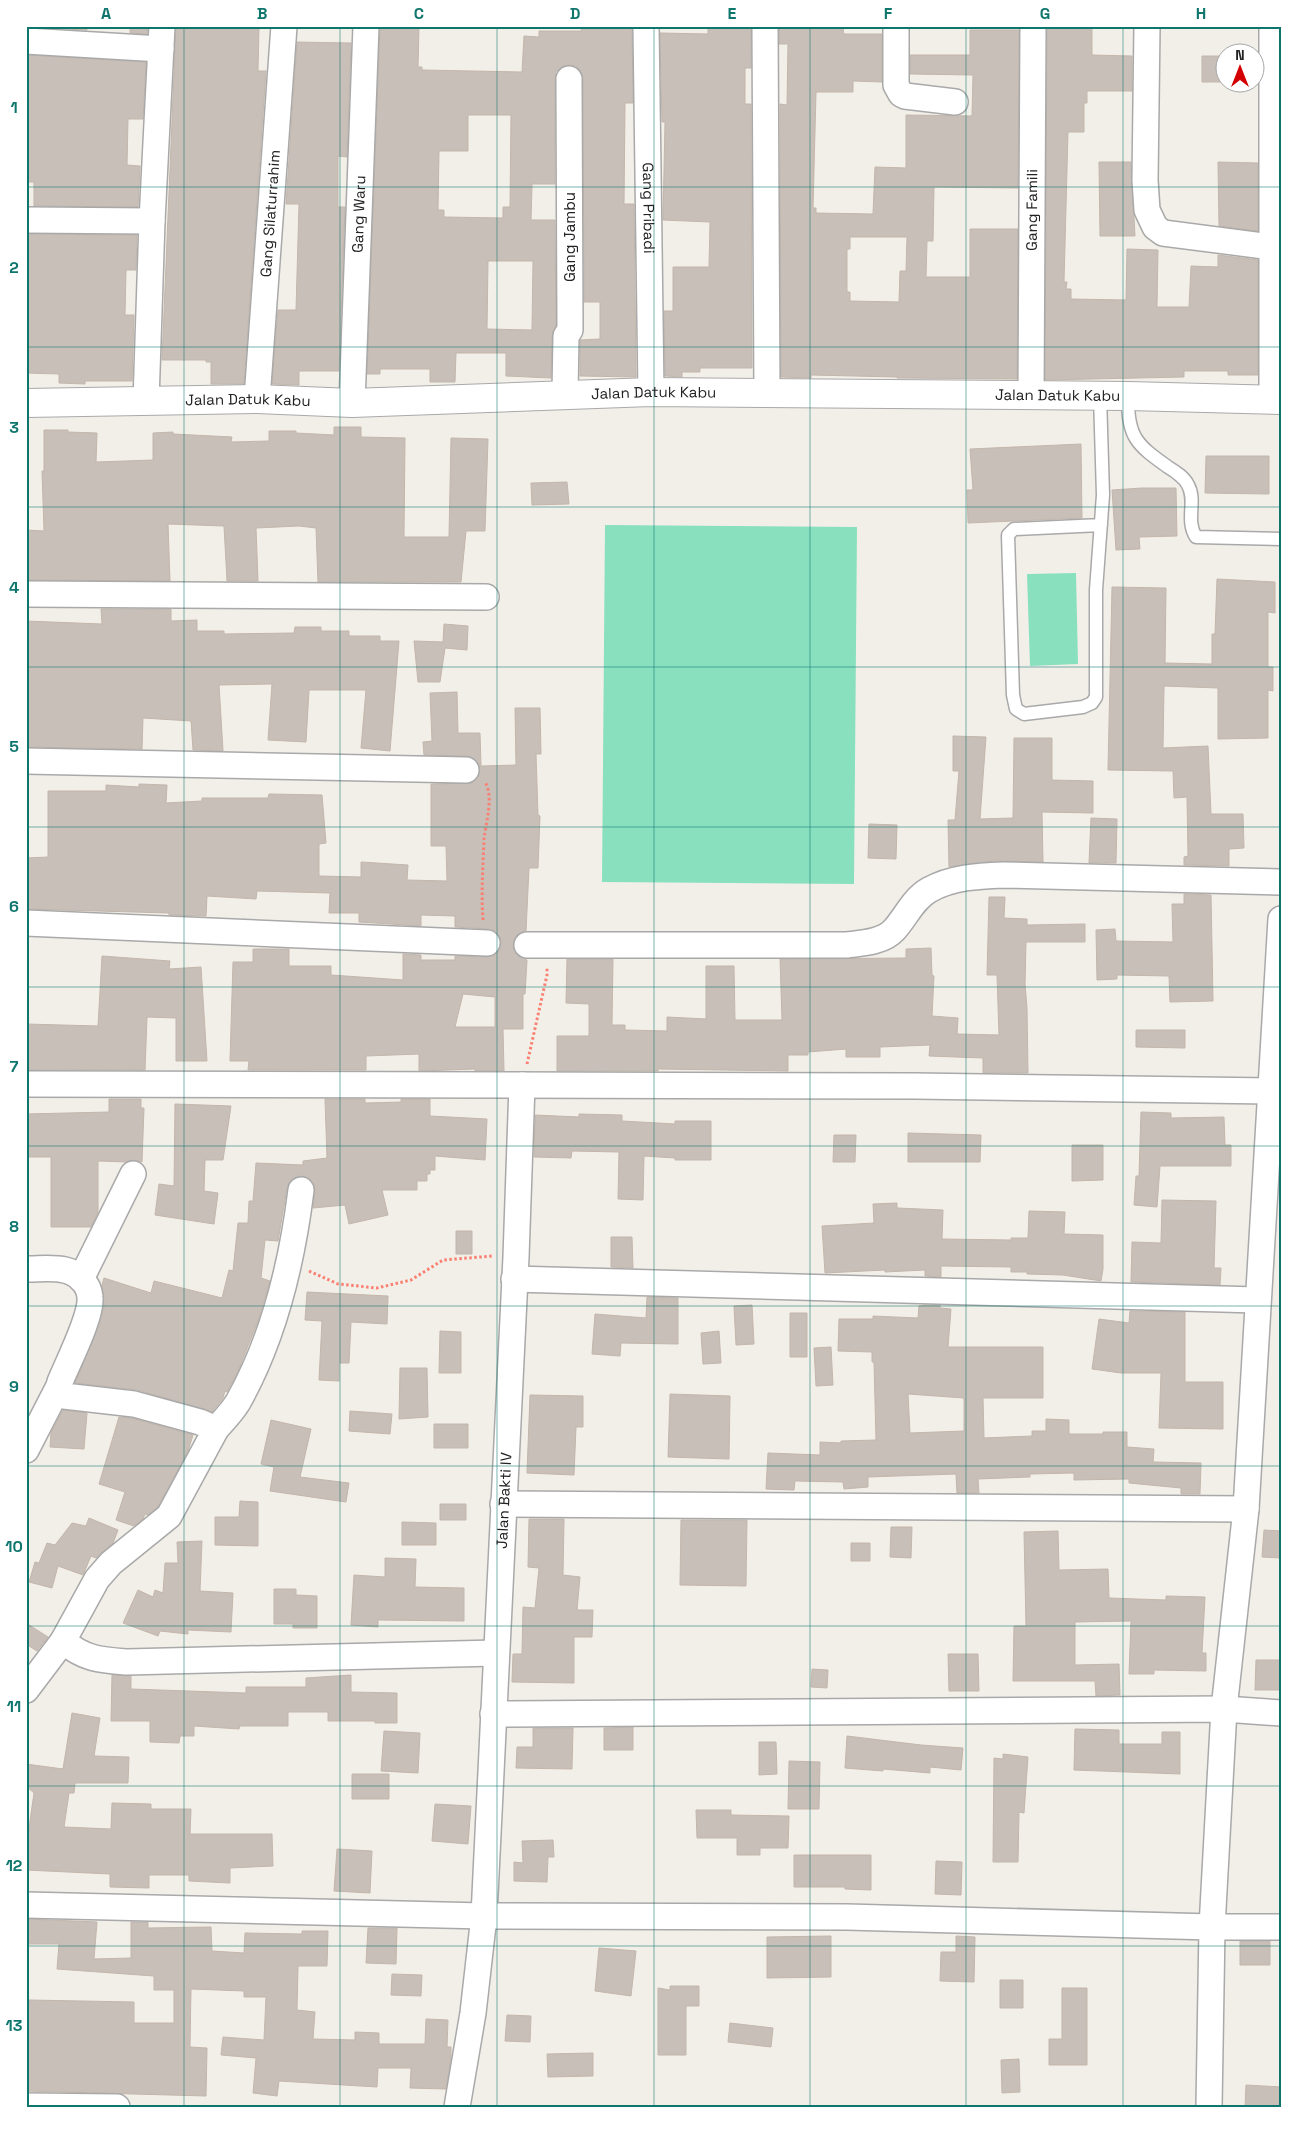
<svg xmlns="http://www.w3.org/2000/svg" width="1307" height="2133" viewBox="0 0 1307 2133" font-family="'Space Grotesk',sans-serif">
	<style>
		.pitch { fill: #88e0be }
		.building { fill: #c7bfb8; stroke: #c4b6ab; fill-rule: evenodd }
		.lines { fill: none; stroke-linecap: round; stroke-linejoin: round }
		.service-casing { stroke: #a9a9a9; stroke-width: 15 }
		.minor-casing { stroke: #a9a9a9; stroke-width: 28 }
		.tertiary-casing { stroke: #a9a9a9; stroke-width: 30 }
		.path { stroke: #fa8072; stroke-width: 3; stroke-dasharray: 2.5 2.5; stroke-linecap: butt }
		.service { stroke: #fff; stroke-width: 12 }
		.minor { stroke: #fff; stroke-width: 25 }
		.tertiary { stroke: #fff; stroke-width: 28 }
		.grid { fill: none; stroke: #0f766e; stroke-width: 1; stroke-opacity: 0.55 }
		.labels { text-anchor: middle; stroke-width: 5; stroke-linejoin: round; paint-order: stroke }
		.street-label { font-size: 15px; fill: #222; stroke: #fff }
		.neatline { fill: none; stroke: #0f766e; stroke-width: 2 }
		.grid-label { font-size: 16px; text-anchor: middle; font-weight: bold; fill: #0f766e }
	</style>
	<rect width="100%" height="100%" fill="#f2efe9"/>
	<path class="pitch" d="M605 525 857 527 854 884 602 882Z
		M1076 573 1078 664 1030 666 1027 574Z"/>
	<path class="building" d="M26 26H87V30L26 27Z
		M130 26H148L147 34 130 33Z
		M176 26H259L258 71H266L244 384H211V362H206V360H162Z
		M380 26H419L418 67H422V70L522 72 524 36 539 37V31H581L582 26H632L633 103H625L624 204H634L636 377 580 376V340L600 339V302H584L583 79 581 71 576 66 569 65 561 67 556 72 555 79V184H532L531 220H555L556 326 552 336 551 378 506 376V353H456L455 382H430V369H380V374H367ZM468 115H511L510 207H503V218L444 217V210H438L439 151H468ZM488 261H533L532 330 487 329Z
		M708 26H751V68H745V104H751L752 368H700V372H682V377L665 376 664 311H673V267H709L710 222 663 220 665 122H662L660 33 708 34Z
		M779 26H844L843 33 845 34H882V82L853 81V92H816L813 208H816V213L873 214 875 167 906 168V115L972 116 973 75 910 74V55H970V30H1019L1018 188 934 187 933 241H927L926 277H970V229H1018L1017 379 897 378V377L811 375V378L781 377 780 104 787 105 788 44H779ZM850 237H907L906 271H900L899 302 850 301V292H847V249H850Z
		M1047 26H1092V55L1132 56V91H1087V103H1084V132H1068L1064 282H1067L1066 289H1071V299L1126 300 1127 249 1158 250 1157 307H1189L1191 266 1218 267V255L1258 260V375H1228V371H1184V377L1045 380Z
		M297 42 351 43 347 157 338 156V207H345L339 371H299V385L272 384 278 310H296L299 204H286Z
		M26 55 146 62 143 119H128L127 165 140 166 138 207 34 206V182H26Z
		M1202 56H1224V82H1202Z
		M1099 162H1131L1135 236H1100Z
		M1218 162 1258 163V231L1219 226Z
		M26 234 137 235 136 270H126L125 315H134L132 381H85V384L59 383V374L26 373Z
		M334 427H361V437L405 438 404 537H449L451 438 488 439 485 531H466L461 582H318L316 528 299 526 256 528 258 581H227L224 526 168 524 170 581 26 580V530L44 531 42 471H44V430H68V432L97 433 96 462 153 460V433L173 432V434L232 437 231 442 269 441V431H296V433L334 435Z
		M1081 444 1082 518 968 523 967 490H973L970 449Z
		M1206 456H1269V494L1205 493Z
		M567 482 569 504 532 505 531 483Z
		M1142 488H1176L1177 536 1139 537 1140 549 1116 550 1112 490Z
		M1217 579 1275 582V613L1268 612V667H1273V691L1268 690V738L1218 739V688L1164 686 1163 748 1208 746 1211 814H1243L1244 848 1229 849V866L1184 865V857L1188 856 1187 797 1174 798 1173 771 1108 770 1112 587 1166 588 1165 663 1212 664V634H1215Z
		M101 609H171V621L197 620V631H224V634L294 633 295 627H321V631H349V636H380V641H399L390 751 361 748 366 690H309L306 742 268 740 272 684 219 685 223 751 193 750 191 721 143 718 142 749 26 747V621L102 624Z
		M444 624 468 626 467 650 445 648 440 682H418L414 641 443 642Z
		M457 692 458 733H480L481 766 516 765 515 708H540L541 754H536L538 815 540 816 538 868H529L526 931 519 933 515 937 513 945 515 953 527 960 525 994H523V1029H503L504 1071H475V1069L419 1071V1054L366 1056V1070H248L249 1061H230L233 962H253V949H289V966H331V975L403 980V954L421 955V960H455V956L487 957 493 956 499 951 501 943 500 937 495 931 488 929 455 927V916L421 915V926L359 922V913H329L330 893 257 891 256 899 207 896 206 916 169 915V913L26 909V858L48 857V791H106V785L139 787V784L167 785 166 803 202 801V798H268L269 794 322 795 326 843 319 844V876L361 877V862L408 865 407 880 447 881 446 846H431V784L472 783 478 777 480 770 478 763 473 758 467 756 424 755 423 742 432 741 430 693ZM463 994 495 997V1027H455Z
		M953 736 986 737 980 819 1013 818 1014 738H1052V780L1093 781V813L1042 812 1043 862 994 861 949 867 948 820H955L959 771H953Z
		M1091 818 1117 819 1116 863H1089Z
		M869 824 897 825 896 859 868 858Z
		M1184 894 1211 895 1213 1001 1170 1002 1169 976 1117 975V979L1097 980 1096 930 1115 929 1116 941 1173 942 1172 904H1184Z
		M989 897H1005L1004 918 1027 919V925L1085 924V942H1026L1025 984 1027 1008 1028 1073H983V1058L929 1056 930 1045 880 1047V1057H846V1049L808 1052V1055H788V1071L658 1069V1071H557V1036H589V1004L566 1003 567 959H613L612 1025H625V1030L667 1031V1017L706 1019V966H734L735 1020H782L780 959 906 958V949L931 948 932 975 934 976 932 1016 958 1018 957 1034 999 1035 997 975H987Z
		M102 956 170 961 169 969 201 967 207 1061H176V1018L147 1017 145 1070H26V1024L98 1026Z
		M1136 1030H1185V1048L1136 1047Z
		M109 1099H141V1108H144L142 1162 133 1160 126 1162 98 1161V1212L91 1227H51V1157H26V1114L109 1112Z
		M325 1099H365V1103L401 1102V1099H430V1116L487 1119 485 1160 435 1156V1170H430V1174H427V1181H417V1190H382L388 1215 349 1224 345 1205 313 1208 315 1191 314 1184 309 1178 302 1176 296 1177 290 1181 287 1188 278 1241 265 1240 261 1278 270 1281 258 1321 238 1371 227 1392 225 1391 223 1398 212 1412 138 1390 75 1383 101 1319 104 1306 102 1285 104 1278 151 1293 154 1281 222 1298 229 1270 233 1271 238 1223H248L249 1201H253L256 1163 303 1165V1161L327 1158Z
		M175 1104 231 1106 223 1160H205L204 1191 218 1193 214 1224 155 1215 159 1184 174 1186Z
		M1141 1112 1171 1113V1118L1224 1117 1225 1145H1231V1166H1160L1157 1207 1134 1205 1136 1176H1139Z
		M579 1114 622 1115V1121L675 1124V1121H711V1160H675V1158L644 1156 643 1200 618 1199 619 1152 572 1151 571 1158 534 1157 535 1115 579 1117Z
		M908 1133 981 1135 980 1162H908Z
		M834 1135H856L855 1162H833Z
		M1072 1145H1103V1180L1072 1181Z
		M1162 1200 1216 1201 1214 1268H1221L1220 1285 1131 1282 1132 1242 1161 1243Z
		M897 1203V1208L943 1210 942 1239 1011 1240V1238H1028L1029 1211 1065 1212 1064 1234 1103 1235V1269L1101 1281 1063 1275 1027 1274V1272H1011V1267L941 1266V1277L925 1276V1270L885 1272V1270L825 1273 822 1226 874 1223 873 1204Z
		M456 1231H472V1254H456Z
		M611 1237H632L633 1268 611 1267Z
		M307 1292 388 1296 387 1324 351 1322 349 1363H339V1381L319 1380 322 1321 305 1320Z
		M647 1297 678 1298V1344L621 1343 620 1356 592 1354 595 1314 646 1318Z
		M752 1305 754 1344 736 1345 734 1306Z
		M924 1305H940V1308L951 1309 948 1347H1043V1398H983L984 1438 1032 1436V1431H1046V1419L1069 1420V1434H1103V1432H1127V1447L1154 1449 1153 1462 1201 1463 1200 1494H1181V1488L1129 1483V1479L1074 1480V1473L1030 1474V1477L978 1479 979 1493H957L956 1474 868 1477V1487L844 1489 843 1482 795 1481 794 1490 766 1489 768 1453 820 1455V1442L841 1443V1441L876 1440 874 1362H872V1352L838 1351 839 1319H873V1316L918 1318 919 1306ZM908 1394 964 1398V1431L910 1433Z
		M1130 1311 1185 1312V1382H1223V1429L1159 1428 1161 1373H1121L1092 1369 1099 1319 1129 1323Z
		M790 1313H807V1357H790Z
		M440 1331 461 1332V1373H439Z
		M719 1331 721 1363 703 1364 701 1333Z
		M831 1347 833 1385 816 1386 814 1348Z
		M400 1368H427L428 1417 399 1419Z
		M670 1394 730 1396 729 1459 668 1457Z
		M530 1395 583 1396V1427H576L574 1475 527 1473Z
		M63 1410 87 1413 84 1449 50 1447 51 1433Z
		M350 1411 392 1414 390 1434 349 1431Z
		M119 1417 131 1418 193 1435 188 1451 158 1507 148 1515 145 1514 143 1519 134 1526 116 1520 125 1492 99 1484Z
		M271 1420 311 1429 300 1477 349 1483 346 1502 270 1491 274 1467 261 1464Z
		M434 1424H468V1448H434Z
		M240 1501 258 1502V1546L215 1545V1517H239Z
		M440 1504H466V1520H440Z
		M89 1518 118 1530 113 1543 96 1558 91 1556 83 1575 58 1566 52 1588 29 1582 35 1562 39 1563 47 1543 55 1545 72 1523 86 1526Z
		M529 1519H564L563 1575 580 1577 577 1610H593L592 1637H574V1683L512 1682 513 1654H522L523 1607 535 1608 539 1568 528 1567Z
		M681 1520H747L746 1586 680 1585Z
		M402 1522 436 1523V1545H402Z
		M891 1527H912L911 1558 890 1557Z
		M1264 1530 1281 1531V1558L1262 1557Z
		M1058 1531 1059 1570 1108 1569 1109 1598 1166 1600V1596L1205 1597 1202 1653H1206V1671L1154 1670V1674H1129L1131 1621 1075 1622V1665L1119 1664 1120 1695 1096 1696 1095 1681H1013L1014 1626H1026L1024 1532Z
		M202 1541 200 1591 233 1593 231 1632 188 1630V1634L160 1631 158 1636 123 1623 138 1590 153 1597 155 1590 163 1593 165 1563H178L177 1542Z
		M851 1543H870V1561H851Z
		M385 1558 416 1559 415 1587 464 1588V1621L378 1620V1627L351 1625 354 1575 385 1577Z
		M274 1589H296V1595L317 1596V1628H293V1624H274Z
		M26 1623 48 1637 37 1651 26 1644Z
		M948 1654H978L979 1691H949Z
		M1256 1660H1281V1690H1255Z
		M812 1669 828 1670 827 1688 811 1687Z
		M112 1675 131 1676V1689L246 1693V1687H306V1678L351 1675V1692L397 1693V1723H375V1721H328V1712H288V1726H240L239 1729 194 1726V1736H180L179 1743 150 1742V1721H111Z
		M72 1713 100 1718 94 1756 129 1757 128 1783H75L74 1793H69L64 1827 111 1829 112 1803 151 1804V1809H191L190 1834H272L273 1866 230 1868V1883L189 1881V1875H149V1888L110 1887V1874L26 1870V1834L28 1835 34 1793 26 1786V1764L63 1769Z
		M633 1727V1750H604V1728Z
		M533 1728H573L572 1769 516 1768 517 1747H533Z
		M1075 1729 1119 1730V1744H1162V1732H1180V1774L1074 1770Z
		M384 1731 420 1733 418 1773 381 1771Z
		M847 1736 921 1745 963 1748 961 1770 930 1767V1773L883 1769V1771L845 1768Z
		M759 1742H776L777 1774 759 1775Z
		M1003 1754 1028 1757 1024 1813 1019 1812 1018 1862H993L994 1758 1003 1759Z
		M789 1761 820 1762 819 1809H788Z
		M352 1774H389V1799H352Z
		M435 1804 471 1806 468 1844 432 1841Z
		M696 1810H731V1815L789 1816 788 1848H760V1855H737V1838H697Z
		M553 1840 554 1857H548L547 1882 514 1881V1862L523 1863 522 1841Z
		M337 1849 372 1851 370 1893 334 1891Z
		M794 1855H871V1890L845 1889V1887H794Z
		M936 1861 962 1862 961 1895 935 1894Z
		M26 1919 97 1922 94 1959 131 1958V1922H148V1928L211 1927 212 1951 244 1953 245 1933 302 1934V1931H328L327 1966H298L297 2010 315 2012 313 2039 355 2040V2032L379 2033V2044H425L426 2019 448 2020 447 2047H451V2058L446 2089 410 2088 411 2068H378L377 2087 279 2081 277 2096 253 2093 256 2058 221 2055 223 2037 264 2040 266 1997H244V1991L191 1989 190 2047 207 2048 206 2096 26 2091 29 2000 134 2002V2023H174V1990H154V1976L57 1969 59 1944H26Z
		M368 1928H397L396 1964 366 1963Z
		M831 1936V1977L767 1978V1937Z
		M956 1936 975 1937 974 1982 940 1981 941 1952H956Z
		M1240 1941H1270V1965H1240Z
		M599 1948 636 1951 631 1996 595 1991Z
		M392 1974 422 1975 421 1996 391 1995Z
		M1000 1980H1023V2008H1000Z
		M670 1986H699V2006H686V2055H658V1988L670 1990Z
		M1062 1988H1087V2065H1049V2039H1062Z
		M507 2015 531 2016 530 2042 505 2041Z
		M730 2023 773 2028 771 2047 728 2042Z
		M593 2053V2076L548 2077 547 2054Z
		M1019 2059 1020 2092 1002 2093 1001 2060Z
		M1246 2085 1281 2087V2107H1245Z"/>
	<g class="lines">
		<g class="service-casing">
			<path id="service" d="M1100 396 1103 495 1096 590V697L1092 703 1083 707 1024 714 1016 709 1013 695 1008 535 1014 529 1101 525
				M1128 396C1127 437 1137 445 1168 467 1176 472 1184 477 1188 485 1197 501 1185 520 1196 537L1281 539"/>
		</g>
		<g class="minor-casing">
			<g id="minor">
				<path id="s1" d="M646 26 651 392"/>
				<path d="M765 26 767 393"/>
				<path d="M896 26V85L901 94 905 96 955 102"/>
				<path d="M1147 26 1145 180 1147 210 1155 227 1163 233 1272 247"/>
				<path d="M26 41 161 49"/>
				<path d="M26 220 152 221"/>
				<path d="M565 393 566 336 570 330 569 79"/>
				<path id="s2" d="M1031 395 1033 26"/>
				<path id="s3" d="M257 399 284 26"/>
				<path d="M1272 399V26"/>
				<path d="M146 401 152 221 162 26"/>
				<path id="s4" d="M352 403 366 26"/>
				<path d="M26 594 486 597"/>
				<path d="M26 761 466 770"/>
				<path d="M26 923 487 943"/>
				<path d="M527 945H847C863 943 883 942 894 930 906 917 913 899 929 890 952 877 978 876 1004 875L1281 882"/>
				<path d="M26 1084 915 1086 1271 1091"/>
				<path d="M26 1269C39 1269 53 1267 65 1270 78 1273 89 1284 90 1297 92 1316 68 1362 60 1382L59 1391 64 1396 134 1404 200 1422 216 1429 169 1516 111 1563 97 1579 63 1641 26 1690"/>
				<path d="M81 1279 133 1174"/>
				<path d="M514 1279 1257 1300"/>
				<path d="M216 1429C223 1421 232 1412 238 1402 274 1338 292 1263 301 1190"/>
				<path d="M26 1450 59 1386"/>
				<path d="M503 1504 1246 1509"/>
				<path d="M63 1641C84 1659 100 1660 127 1662L495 1653"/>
				<path d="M493 1714 1224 1709 1281 1713"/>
				<path d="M26 1905 484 1916 847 1917 1212 1927H1281"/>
				<path d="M26 2106 117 2107"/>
				<path id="s5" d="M457 2107 473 2013 484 1916 516 1257 522 1085"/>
				<path d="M1209 2107 1212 1927 1224 1709 1246 1509 1281 919"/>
			</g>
		</g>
		<g class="tertiary-casing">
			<g id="tertiary">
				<path id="s6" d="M26 403 257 399 352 403 651 392 1128 396 1281 400"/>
			</g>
		</g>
		<path class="path" d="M483 920C481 893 483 866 484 839 486 822 494 797 485 782
			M527 1064 547 975V967
			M309 1271 338 1284 377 1288 411 1280 443 1260 493 1256"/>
		<use href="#service" class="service"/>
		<use href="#minor" class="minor"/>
		<use href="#tertiary" class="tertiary"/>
	</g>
	<path class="grid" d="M184 26V2107M340 26V2107M497 26V2107M654 26V2107M810 26V2107M966 26V2107M1123 26V2107M26 187H1281M26 347H1281M26 507H1281M26 667H1281M26 827H1281M26 987H1281M26 1146H1281M26 1306H1281M26 1466H1281M26 1626H1281M26 1786H1281M26 1946H1281"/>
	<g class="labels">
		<g class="street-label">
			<text dy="5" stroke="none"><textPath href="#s1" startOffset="182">Gang Pribadi</textPath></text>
			<text dy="5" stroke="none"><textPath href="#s2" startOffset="185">Gang Famili</textPath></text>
			<text dy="5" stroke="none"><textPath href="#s3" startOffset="186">Gang Silaturrahim</textPath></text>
			<text dy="5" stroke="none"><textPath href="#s4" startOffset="189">Gang Waru</textPath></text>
			<text transform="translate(570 237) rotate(-90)" y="5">Gang Jambu</text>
			<text dy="5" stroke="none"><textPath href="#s6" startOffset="628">Jalan Datuk Kabu</textPath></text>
			<text dy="5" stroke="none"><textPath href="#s6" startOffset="1032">Jalan Datuk Kabu</textPath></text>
			<text dy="5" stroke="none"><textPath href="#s6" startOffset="222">Jalan Datuk Kabu</textPath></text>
			<text dy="5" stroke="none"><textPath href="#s5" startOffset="609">Jalan Bakti IV</textPath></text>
		</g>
	</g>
	<rect width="1307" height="2133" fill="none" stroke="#ffffff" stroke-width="55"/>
	<g transform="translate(1240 68)"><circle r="24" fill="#ffffff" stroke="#a7a7a7"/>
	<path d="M0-4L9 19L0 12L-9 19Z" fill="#d40000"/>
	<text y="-8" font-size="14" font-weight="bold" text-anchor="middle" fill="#222222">N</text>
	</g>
	<rect x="28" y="28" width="1252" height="2078" class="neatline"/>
	<g class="grid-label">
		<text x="106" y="19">A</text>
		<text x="262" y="19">B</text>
		<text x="419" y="19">C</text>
		<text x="575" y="19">D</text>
		<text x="732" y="19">E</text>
		<text x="888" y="19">F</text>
		<text x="1045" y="19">G</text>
		<text x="1201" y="19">H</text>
		<text x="14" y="113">1</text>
		<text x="14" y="273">2</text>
		<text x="14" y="433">3</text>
		<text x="14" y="593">4</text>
		<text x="14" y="752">5</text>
		<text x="14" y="912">6</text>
		<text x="14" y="1072">7</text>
		<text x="14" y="1232">8</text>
		<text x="14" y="1392">9</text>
		<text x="14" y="1552">10</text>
		<text x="14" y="1712">11</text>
		<text x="14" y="1871">12</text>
		<text x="14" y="2031">13</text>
	</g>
</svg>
